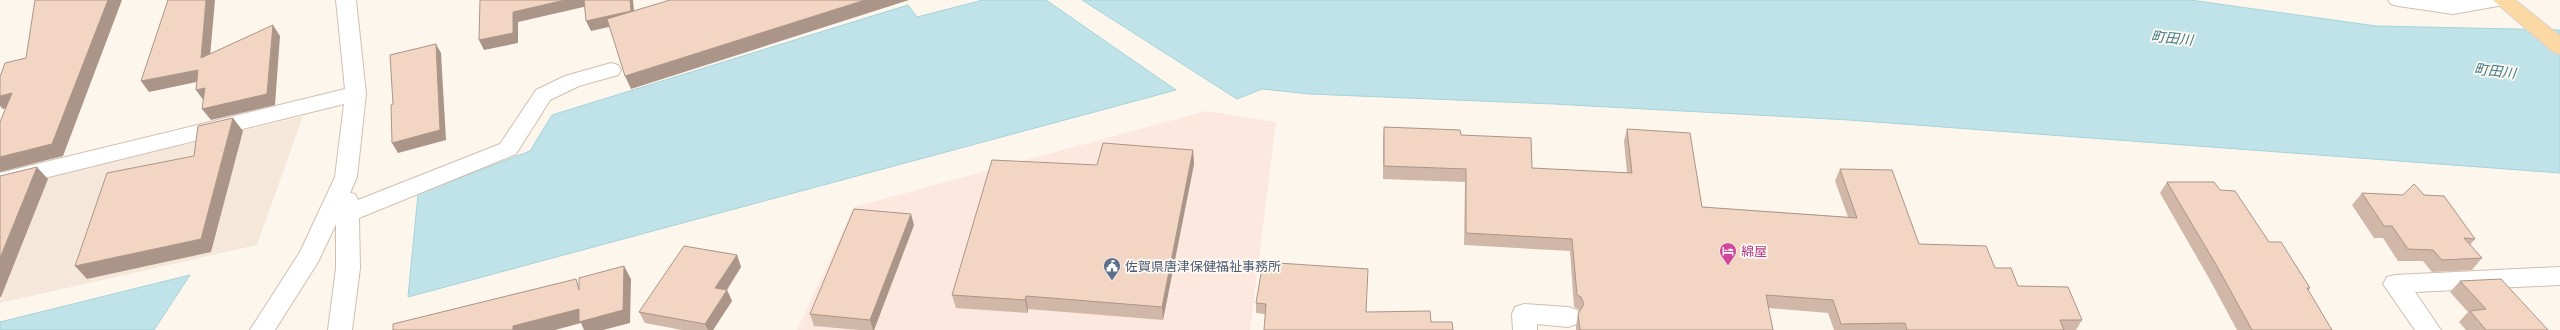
<svg xmlns="http://www.w3.org/2000/svg" width="2560" height="330" viewBox="0 0 2560 330" font-family="Arial,'Noto Sans JP',sans-serif">
	<style>
		.residential { fill: #f5e8da }
		.commercial { fill: #fde8e0 }
		.water { fill: #bfe3e8; stroke: #a5d3da }
		.lines { fill: none; stroke-linecap: round; stroke-linejoin: round }
		.minor-casing { stroke: #d1beb0; stroke-width: 2 }
		.major-casing { stroke: #dad1cd; stroke-width: 2 }
		.minor { fill: #fff; fill-rule: evenodd }
		.major { fill: #fbd9a5; fill-rule: evenodd }
		.wall { fill: #d1b7a8 }
		.shaded-wall { fill: #aa9588 }
		.building { fill: #f3d5c3; stroke: #aa9588 }
		.labels { text-anchor: middle; stroke-width: 3.5; stroke-linejoin: round; paint-order: stroke }
		.hotel-label { font-size: 13px; fill: #b23c85; stroke: #fffaf3; text-anchor: start }
		.service-label { font-size: 13px; fill: #4e5e75; stroke: #fffaf3; text-anchor: start }
		.water-label { font-size: 14px; font-style: italic; fill: #437c86; stroke: #fffaf3 }
	</style>
	<rect width="100%" height="100%" fill="#fdf6ec"/>
	<path class="residential" d="M303 116 257 245 0 303V189Z"/>
	<path class="commercial" d="M1206 111 1276 122 1250 330H797L854 207Z"/>
	<path class="water" d="M983 0H1046L1176 90 408 297 418 194 530 151 552 115 908 5 917 17Z
		M1082 0H2190L2376 26 2560 30V173L1849 120 1553 104 1310 94 1262 89 1237 99Z
		M190 275 154 330H0V322Z"/>
	<g class="lines">
		<g class="minor-casing">
			<path id="minor" d="M336 0H356L366 94 357 177 350 193 355 194 358 200 500 144 536 90 565 76 611 63 618 65 621 70 618 75 579 86 550 100 516 154 359 218 360 268 352 330H328L336 268V224L318 262 275 330H250L300 252 335 177 344 104 0 189V173L345 89Z
				M2388 0H2508L2505 4 2498 6 2453 14 2398 6 2391 4Z
				M2560 267V285L2415 292 2441 330H2415L2383 284 2387 277 2395 275Z
				M1524 304 1568 307 1577 310 1580 317 1577 324 1568 327 1537 324V330H1513L1512 314 1515 307Z"/>
		</g>
		<g class="major-casing">
			<path id="major" d="M2493 0H2515L2560 36V54L2553 52Z"/>
		</g>
		<use href="#minor" class="minor"/>
		<use href="#major" class="major"/>
	</g>
	<path class="wall" d="M1384 127 1461 135 1532 168 1627 173 1624 141 1627 129 1702 207 1848 217 1835 181 1840 169 1919 244 1995 268 2018 286 2082 320 2076 330H1834L1828 313 1768 308 1773 330H1576V326L1578 314 1580 312 1578 309 1574 307 1570 251 1464 245 1465 182 1383 179V139Z
		M1193 150 1194 164 1163 320 1028 309V313L956 308 952 295 1097 165Z
		M2167 182 2220 190 2310 288 2308 291 2332 330H2237L2210 280 2160 193Z
		M2362 193 2475 239 2470 245 2482 258 2472 270 2432 272 2423 261H2398L2383 238H2374L2352 205Z
		M914 225 874 330H859L814 326 810 314Z
		M737 255 741 267 727 290 732 301 713 330H682L645 323 639 312Z
		M2460 281 2548 330H2466L2459 322 2468 312 2450 292Z
		M1256 303 1366 312 1431 322 1265 314 1256 313Z"/>
	<path class="shaded-wall" d="M108 0H122L63 156 0 172V157Z
		M206 0H215L209 68 201 58Z
		M565 0H586L588 6 518 22V43L484 50 479 40 513 12Z
		M630 0H633L635 21 591 31 586 21Z
		M865 0H909L631 89 625 76Z
		M273 25 280 36 275 105 211 120 202 109Z
		M436 44 441 53 446 140 398 153 392 143Z
		M198 70 206 80 149 92 141 81Z
		M205 88 204 101 196 90Z
		M12 93 22 105 3 109 0 106V96Z
		M233 118 243 131 211 252 87 279 75 266 201 239Z
		M1193 150 1194 164 1163 320 1162 307Z
		M37 167 48 179 1 297H0V258Z
		M911 214 914 225 874 330H873L870 320Z
		M737 255 741 267 721 299 715 288Z
		M624 266 631 279 630 323 603 330H584L581 323 555 330H513V326Z
		M727 290 732 301 713 330H708L705 324Z
		M1026 296 1028 309V313L1025 300Z"/>
	<path class="building" d="M35 0H108L52 144 0 157V122L12 93 0 96V77L5 63 26 58Z
		M168 0H206L201 58 273 25 267 94 202 109 205 88 196 90 198 70 141 81Z
		M480 0H565L513 12V33L479 40Z
		M584 0H630L631 11 586 21Z
		M670 0H865L625 76 607 19Z
		M436 44 440 130 392 143 391 105 393 104 390 55Z
		M233 118 201 239 75 266 107 173 194 156 198 126Z
		M1384 127 1460 130 1461 135 1531 138 1532 168 1632 173 1627 129 1690 133 1702 207 1857 218 1840 169 1892 170 1919 244 1986 246 1995 268H2011L2018 286 2068 287 2082 320H2060L2064 330H1907L1905 323 1841 324 1833 300 1766 295 1773 330H1580L1578 314 1584 304 1581 297 1577 295 1572 239 1466 233V169L1384 166Z
		M1103 143 1193 150 1162 307 1026 296 1025 300 952 295 992 160 1097 165Z
		M37 167 0 258V176Z
		M2167 182H2214L2220 190 2235 191 2269 242H2281L2310 288H2307L2332 330H2252L2218 268Z
		M2414 184 2424 195 2444 196 2475 239 2464 238 2482 258 2442 260 2433 250 2408 249 2392 226H2384L2362 193 2403 195Z
		M854 209 911 214 870 320 810 314Z
		M684 246 737 255 715 288 727 290 705 324 639 312Z
		M1263 262 1368 269 1366 312 1430 311 1431 322H1452L1453 330H1264L1266 304 1256 303Z
		M624 266 623 310 579 322V309L513 326V330H393V324L576 279 579 290V278Z
		M2501 279 2548 330H2486L2470 311 2486 309 2460 281Z"/>
	<defs>
		<g id="hotel-pin" transform="scale(0.9)"><path d="M0 17L-7.5 6A9.5 9.5 0 1 1 7.5 6Z" fill="#d1479c" stroke="#fffaf3"/><path d="M-6-4.5h1.5V1H6V5H4.5V3h-9V5H-6ZM-4 0a1.8 1.8 0 1 1 3.6 0ZM.5 0V-2.5h3Q6-2.5 6 0Z" fill="#fff"/></g>
		<g id="civic-pin" transform="scale(0.9)"><path d="M0 17L-7.5 6A9.5 9.5 0 1 1 7.5 6Z" fill="#5c6f8a" stroke="#fffaf3"/><path d="M-.6-6.5H3V-4.5H.6V-3L4-1V1h2V6H-6V1h2V-1L-.6-3ZM-1.2 2.5V6h2.4V2.5Z" fill="#fff"/></g>
	</defs>
	<g fill-rule="evenodd">
		<use href="#hotel-pin" x="1728" y="251"/>
		<use href="#civic-pin" x="1112" y="266"/>
	</g>
	<g class="labels">
		<g class="hotel-label">
			<text x="1741" y="256">綿屋</text>
		</g>
		<g class="service-label">
			<text x="1125" y="271">佐賀県唐津保健福祉事務所</text>
		</g>
		<g class="water-label">
			<text transform="translate(2172 38) rotate(6)" y="5">町田川</text>
			<text transform="translate(2495 71) rotate(7)" y="5">町田川</text>
		</g>
	</g>
</svg>
